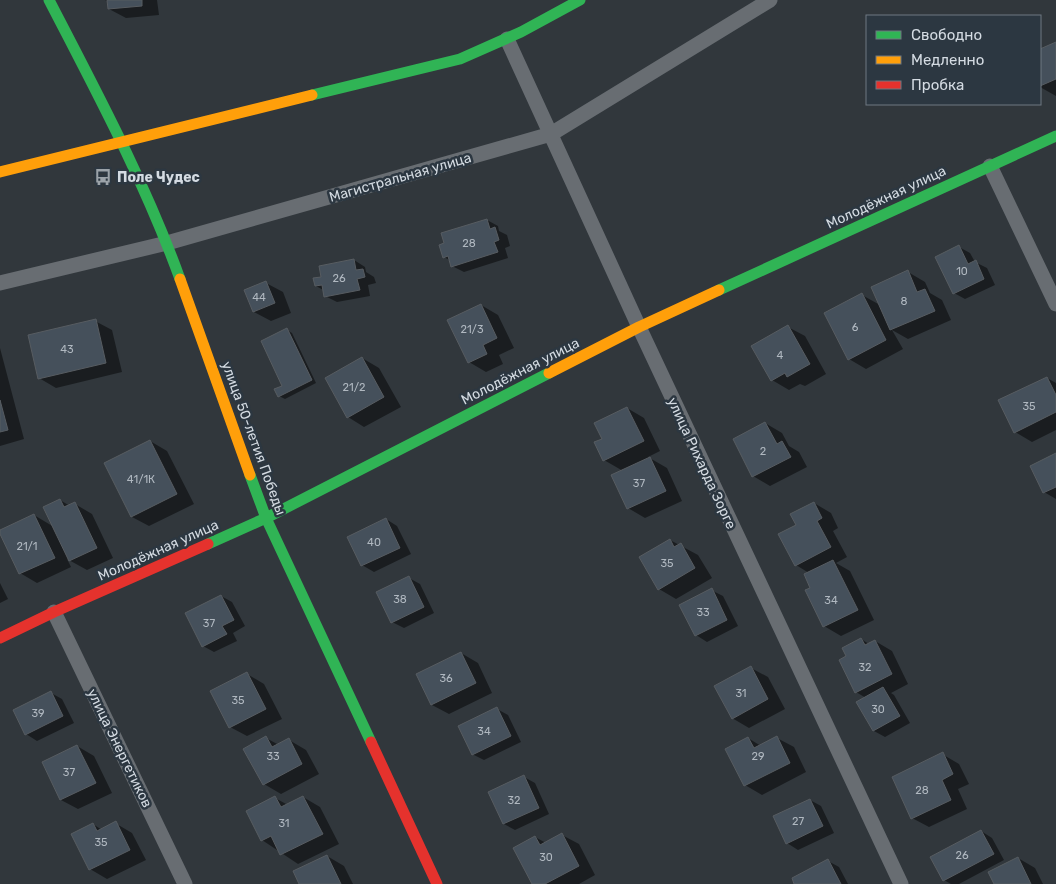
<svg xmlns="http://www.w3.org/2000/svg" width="1056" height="884" viewBox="0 0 1056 884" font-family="Rubik,sans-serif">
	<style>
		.shadow { fill: #0007 }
		.building { fill: #45505b; stroke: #575c61 }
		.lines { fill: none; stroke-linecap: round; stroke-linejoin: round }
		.street { stroke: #686d72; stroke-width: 15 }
		.fast { stroke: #30b455; stroke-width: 11 }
		.slow { stroke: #ff9f0a; stroke-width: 11 }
		.jam { stroke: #e5322d; stroke-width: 11 }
		.labels { text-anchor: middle; stroke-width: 5; stroke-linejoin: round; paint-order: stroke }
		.number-label { font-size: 11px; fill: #b0b8c0 }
		.poi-label { font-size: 14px; font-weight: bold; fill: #d4dbe2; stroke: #2c3741; text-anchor: start }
		.street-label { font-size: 14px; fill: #d4dbe2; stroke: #2c3741 }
	</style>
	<rect width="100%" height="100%" fill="#31373c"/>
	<path class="shadow" d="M105 0H157L159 15 126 18 109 9V2Z
		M1056 43V96L1040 87V51Z
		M487 220 498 226 499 231 507 235 510 246 505 248 508 258 464 272 452 266 451 261 444 257Z
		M959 247 970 253 975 262 987 268 995 285 965 299 954 293Z
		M354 260 365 267 366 272 374 277 376 283 368 285 370 296 337 302 325 296V291L316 286 322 278Z
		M908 272 925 282 930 293 942 300 951 320 908 339 892 330 903 349 866 369 849 359 862 295 880 305Z
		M266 283 283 292 291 313 271 321 254 312Z
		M481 305 498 315 514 348 499 355 503 364 486 372 469 362Z
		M95 321 112 330 122 372 56 388 39 378Z
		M788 327 805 336 826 374 805 386 800 384 789 390 772 380Z
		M287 330 292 333 316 383 285 399 279 396 284 386Z
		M0 348 24 439 0 446Z
		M362 358 379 368 401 407 364 427 348 417Z
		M1047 378 1056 383V430L1032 442 1015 432Z
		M627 408 644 418 660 451 648 457 667 468 682 501 645 518 628 508 623 471 604 460 603 439Z
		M765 423 782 433 789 446 799 452 807 467 770 486 753 476Z
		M150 441 167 451 194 504 149 526 132 517 106 464Z
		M1056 455V499L1044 492Z
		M60 500 70 506 75 504 92 514 113 558 87 570 67 559 71 567 37 583 20 573 34 515 54 527Z
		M814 503 831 513 838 528 833 531 847 557 836 563 850 571 874 620 841 636 824 626 812 588 809 573 796 565 798 525Z
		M386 519 397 526 411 554 374 572 362 565 349 537Z
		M670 540 698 555 712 578 676 599 659 589Z
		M409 578 420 584 434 613 404 628 392 622Z
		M0 583 8 599 0 603Z
		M711 590 723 596 738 626 707 642 696 635Z
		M221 596 232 602 245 626 233 633 237 641 214 652 203 646Z
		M861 639 869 644 875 641 892 651 908 684 891 693 894 695 910 723 885 737 874 731 858 702 866 698 856 692 848 657Z
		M461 653 478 663 492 693 449 714 432 705 418 675Z
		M751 668 768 677 785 709 749 728 732 718Z
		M247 674 264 684 282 719 247 736 230 727Z
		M51 693 62 699 74 723 37 741 26 734Z
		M497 709 508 715 521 742 484 760 472 754Z
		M266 738 279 745 289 740 306 750 319 774 281 794 264 784Z
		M748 738 761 746 777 738 794 747 806 772 762 795 745 785Z
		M77 746 94 756 112 793 78 809 61 800 44 762Z
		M942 754 959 764 969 784 958 789 967 809 929 827 912 818Z
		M524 777 535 783 549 814 515 830 504 824 490 793Z
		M303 797 320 807 339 844 298 864 262 840 275 798 288 805Z
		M810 800 821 806 834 833 798 850 787 843Z
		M115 823 132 833 146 860 107 879 90 869 73 834 93 824 102 830Z
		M981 831 992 838 1004 860 959 884H951L944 880Z
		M562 835 579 844 595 875 579 884H534L535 837 546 843Z
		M327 856 344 866 353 884H300Z
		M1018 858 1035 868 1043 884H995Z
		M828 861 839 867 848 884H796Z"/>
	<path class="building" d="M107 0H142V6L108 9Z
		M1056 42V79L1040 86V49Z
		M487 219 490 229 495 227 499 240 494 242 498 252 451 267 448 256 443 258 439 245 444 243 441 233Z
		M959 245 968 264 976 260 984 279 953 294 935 257Z
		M354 259 356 270 363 269 365 277 357 279 360 290 324 297 322 285 315 286 313 278 321 277 319 266Z
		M908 270 917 292 925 289 935 311 890 330 871 287Z
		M266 281 275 303 253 312 244 290Z
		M862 293 886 340 848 360 824 313Z
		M481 304 497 338 483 345 487 354 468 363 447 320Z
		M96 319 106 363 38 379 28 335Z
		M788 325 810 364 787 377 785 373 771 381 751 346Z
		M287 328 312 380 278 397 274 389 282 386 261 341Z
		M362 357 384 397 347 418 325 378Z
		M1047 377 1056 395V412L1014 433 998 400Z
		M0 400 8 430 0 432Z
		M627 407 644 441 603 461 594 442 602 439 594 423Z
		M765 422 777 444 782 441 791 457 752 477 733 439Z
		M150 440 177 494 131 517 104 463Z
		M1056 453V487L1043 493 1030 466Z
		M650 457 666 491 627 509 611 475Z
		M60 499 64 507 75 502 97 548 69 561 43 507Z
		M814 502 822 518 817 521 831 547 795 566 778 534 796 525 790 514Z
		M34 514 55 558 19 574 0 534V530Z
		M386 518 400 548 361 566 347 537Z
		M670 539 674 547 681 543 695 568 658 590 639 557Z
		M833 560 858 610 823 627 805 590 810 588 804 574Z
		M409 576 424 607 391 623 376 592Z
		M712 588 727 620 695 636 679 605Z
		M221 595 234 620 222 626 227 634 202 647 185 613Z
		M861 638 865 645 875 640 892 674 855 693 839 660 846 656 842 648Z
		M461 652 476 683 431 705 416 674Z
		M751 666 768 699 732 719 714 686Z
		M247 672 266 709 229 728 210 691Z
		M883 687 900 716 873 731 856 702Z
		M51 691 63 716 25 735 13 710Z
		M497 707 511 736 472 755 458 726Z
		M266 736 272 747 289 738 302 764 263 785 243 749Z
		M777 736 790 763 744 786 725 749 748 737 754 748Z
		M77 745 96 783 60 800 42 762Z
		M943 752 953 774 942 780 951 800 911 819 892 777Z
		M524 775 539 808 503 824 488 792Z
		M275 796 281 807 303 796 323 834 280 855 271 836 261 841 246 811Z
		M810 799 823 826 786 844 773 816Z
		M116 821 130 850 89 870 71 834 93 823 97 831Z
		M981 830 994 854 943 881 930 857Z
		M562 833 579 866 545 884H532L513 848 535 836 540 845Z
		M327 855 341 884H299L293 871Z
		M1018 857 1031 884H994L988 872Z
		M828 859 841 884H794L792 878Z"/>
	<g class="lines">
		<path class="street" d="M507 39 639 327 901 884
			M990 166 1056 304
			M0 283 167 243 551 134 770 0
			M54 612 185 884"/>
		<path class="fast" d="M49 0C96 91 145 182 180 279
			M312 95 460 59 521 32 580 0
			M719 290 1056 136
			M250 475 266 518 371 742
			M208 544 266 518 549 373"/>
		<path class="slow" d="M0 172 312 95
			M180 279 250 475
			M549 373 639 327 719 290"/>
		<path class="jam" d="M0 638 54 612 208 544
			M371 742 437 884"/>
	</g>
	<defs>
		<g id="bus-bare" transform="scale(1.35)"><path d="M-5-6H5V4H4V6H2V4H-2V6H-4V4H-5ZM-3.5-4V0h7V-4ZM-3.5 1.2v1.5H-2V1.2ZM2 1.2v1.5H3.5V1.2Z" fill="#9ba2a8" stroke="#2c3741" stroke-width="2.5" paint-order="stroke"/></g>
	</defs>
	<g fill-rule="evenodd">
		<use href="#bus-bare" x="103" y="177"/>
	</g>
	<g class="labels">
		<g class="number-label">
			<text x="469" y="247">28</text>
			<text x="962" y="275">10</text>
			<text x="339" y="282">26</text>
			<text x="259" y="301">44</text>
			<text x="904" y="305">8</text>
			<text x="855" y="331">6</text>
			<text x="472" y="333">21/3</text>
			<text x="67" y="353">43</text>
			<text x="780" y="359">4</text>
			<text x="354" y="391">21/2</text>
			<text x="1029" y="410">35</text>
			<text x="763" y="455">2</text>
			<text x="141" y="483">41/1К</text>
			<text x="639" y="487">37</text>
			<text x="374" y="546">40</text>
			<text x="27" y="550">21/1</text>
			<text x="667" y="567">35</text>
			<text x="400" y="603">38</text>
			<text x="831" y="604">34</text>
			<text x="703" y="616">33</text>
			<text x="209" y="627">37</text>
			<text x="865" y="671">32</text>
			<text x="446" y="682">36</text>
			<text x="741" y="697">31</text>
			<text x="238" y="704">35</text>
			<text x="878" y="713">30</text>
			<text x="38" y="717">39</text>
			<text x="484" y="735">34</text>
			<text x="273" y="760">33</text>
			<text x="758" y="760">29</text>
			<text x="69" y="776">37</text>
			<text x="922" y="794">28</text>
			<text x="514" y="804">32</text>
			<text x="798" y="825">27</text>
			<text x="284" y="827">31</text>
			<text x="101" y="846">35</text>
			<text x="962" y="859">26</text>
			<text x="546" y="861">30</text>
		</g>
		<g class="poi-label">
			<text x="117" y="182">Поле Чудес</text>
		</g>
		<g class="street-label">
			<text transform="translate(400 177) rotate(-16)" y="5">Магистральная улица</text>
			<text transform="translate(886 197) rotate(-25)" y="5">Молодёжная улица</text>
			<text transform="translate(520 371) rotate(-27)" y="5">Молодёжная улица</text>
			<text transform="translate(254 438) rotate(70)" y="5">улица 50-летия Победы</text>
			<text transform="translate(702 463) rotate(65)" y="5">улица Рихарда Зорге</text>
			<text transform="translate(158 550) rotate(-24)" y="5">Молодёжная улица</text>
			<text transform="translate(120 748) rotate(64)" y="5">улица Энергетиков</text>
		</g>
	</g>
	<rect x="866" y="15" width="175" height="90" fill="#2c3741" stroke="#6f7981"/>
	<rect x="876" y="31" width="25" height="8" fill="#30b455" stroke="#6f7981"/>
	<text x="911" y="40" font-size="15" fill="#d4dbe2">Свободно</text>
	<rect x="876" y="56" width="25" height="8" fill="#ff9f0a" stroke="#6f7981"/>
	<text x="911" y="65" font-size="15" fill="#d4dbe2">Медленно</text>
	<rect x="876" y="81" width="25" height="8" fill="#e5322d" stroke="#6f7981"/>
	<text x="911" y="90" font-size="15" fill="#d4dbe2">Пробка</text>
</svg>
